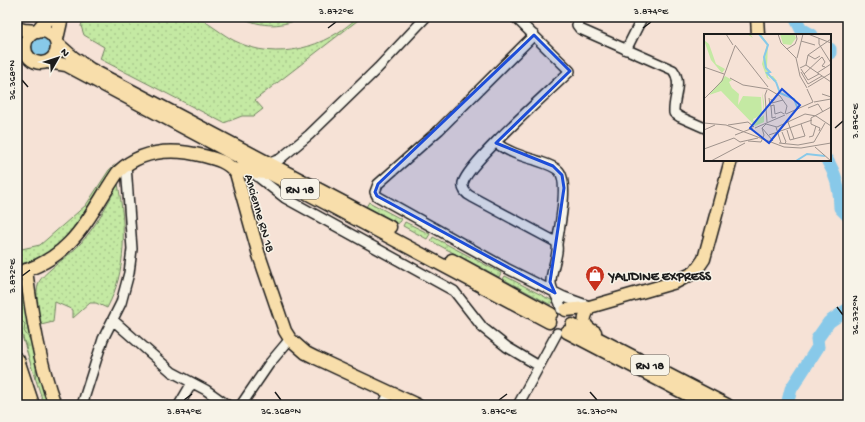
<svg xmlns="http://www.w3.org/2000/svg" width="865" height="422" viewBox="0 0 865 422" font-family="'Gochi Hand',sans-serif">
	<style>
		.grass { fill: url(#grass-dots); stroke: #708260 }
		.forest { fill: url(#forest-firs); stroke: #708260 }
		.water { fill: #88c9e9; stroke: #5d8497 }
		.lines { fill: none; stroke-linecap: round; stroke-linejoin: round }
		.river { stroke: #88c9e9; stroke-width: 13 }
		.minor-casing { stroke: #1c1c1c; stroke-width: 12 }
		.major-casing { stroke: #1c1c1c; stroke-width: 15 }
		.highway-casing { stroke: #1c1c1c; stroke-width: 17 }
		.minor { stroke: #f7f3e8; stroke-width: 9 }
		.major { stroke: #f8deab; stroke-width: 12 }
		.highway { stroke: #f8deab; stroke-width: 14 }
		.marked { fill: #1d4ed8; fill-opacity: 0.2; stroke: #1d4ed8; stroke-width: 3; stroke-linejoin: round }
		.ticks { fill: none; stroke: #1c1c1c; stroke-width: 1.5 }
		.labels { text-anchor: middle; stroke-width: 3; stroke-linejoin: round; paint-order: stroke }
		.shield { fill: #f7f3e8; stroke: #5e5c59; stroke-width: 1 }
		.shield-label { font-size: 12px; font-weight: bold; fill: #1c1c1c }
		.street-label { font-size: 13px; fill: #1c1c1c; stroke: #f7f3e8 }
		.poi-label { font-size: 13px; font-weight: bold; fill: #1c1c1c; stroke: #f7f3e8; text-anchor: start }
		.inset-river { fill: none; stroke: #88c9e9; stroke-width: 2 }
		.inset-road { fill: none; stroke: #9f938c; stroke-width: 1 }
		.view { fill: #1d4ed8; fill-opacity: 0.15; stroke: #1d4ed8; stroke-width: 2 }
		.inset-edge { fill: none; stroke: #1c1c1c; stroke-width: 2 }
		.neatline { fill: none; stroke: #1c1c1c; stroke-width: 1.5 }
		.ticks-label { font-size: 10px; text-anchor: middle; fill: #1c1c1c }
	</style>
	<defs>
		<pattern id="grass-dots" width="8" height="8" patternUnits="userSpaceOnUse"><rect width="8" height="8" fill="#c4e9a3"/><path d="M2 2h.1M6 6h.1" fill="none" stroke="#a8c78c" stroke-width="1.8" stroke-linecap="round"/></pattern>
		<pattern id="forest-firs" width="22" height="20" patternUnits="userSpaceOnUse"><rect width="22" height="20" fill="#c4e9a3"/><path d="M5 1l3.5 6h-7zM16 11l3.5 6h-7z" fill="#a8c78c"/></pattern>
	</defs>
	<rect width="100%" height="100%" fill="#f6e2d6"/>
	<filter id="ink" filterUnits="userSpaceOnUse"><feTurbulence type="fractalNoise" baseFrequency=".025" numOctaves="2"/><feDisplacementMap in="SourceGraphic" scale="8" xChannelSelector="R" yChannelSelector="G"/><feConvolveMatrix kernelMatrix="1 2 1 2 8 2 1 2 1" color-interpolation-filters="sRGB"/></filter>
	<g filter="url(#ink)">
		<path class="grass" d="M84 17C112 17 139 17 166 17 175 17 188 15 197 17 203 19 226 37 235 41 277 62 325 48 358 17H362L255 100 263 109 254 116H242L224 123 100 59 104 47 84 35 81 26Z
			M240 17H305C281 27 264 28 240 17Z
			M116 164 118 165C99 194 82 228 54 249 43 258 30 261 17 265V250L40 245 86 205 109 170Z
			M118 184C126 224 127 272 107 308L96 303H90L73 318V310L55 302 53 322 41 325C39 312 34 295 39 282 43 273 70 255 79 245 95 228 107 205 118 184Z
			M369 202 401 219 398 224 366 207Z
			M405 222 430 234 427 239 403 226Z
			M433 237 501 273 499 277 431 241Z
			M505 276 553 301 551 305 503 279Z
			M17 280 21 283 23 289 49 405H44L17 321Z"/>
		<path class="forest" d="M17 316 25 324 24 331 33 344C31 357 39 362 35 379Z"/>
		<path class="water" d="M32 47a9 9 0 1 1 18 0a9 9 0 1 1-18 0Z"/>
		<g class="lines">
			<path class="river" d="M795 17 801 29 812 35
				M830 49V53
				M827 160C836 174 840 190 840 208L848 216
				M787 405 791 389 818 347 817 339 829 322 848 309"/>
			<g class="minor-casing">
				<path id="minor" d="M515 17 570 71C551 90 468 163 463 183 462 190 466 194 472 197L556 242C561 250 550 272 551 283 551 292 561 299 561 309
					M582 17 578 21 577 25 580 29 673 70C683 83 673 97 674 113L680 117 705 128
					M534 35 439 130 378 184 375 192 377 196 506 268 564 297 589 306
					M626 50 641 20 640 17
					M496 143C508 152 522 156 535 160 543 163 552 165 558 170 570 180 559 229 557 244
					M270 163 280 159 309 135 378 68 426 17
					M253 173 285 198 454 291 483 328 507 347 539 366
					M114 321 172 372 206 390 227 405
					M82 405 103 339 121 303 129 273 132 249 126 165
					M179 405 192 383
					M241 405 269 364 290 339
					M383 405 390 392
					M518 405 557 333"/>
			</g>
			<g class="major-casing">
				<path id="major" d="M757 17 758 35
					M17 28 24 30 37 31
					M25 47a16 16 0 1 1 32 0a16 16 0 1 1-32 0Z
					M57 43 74 58 90 69 390 227
					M48 62 66 65 549 322
					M233 169 265 173
					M452 260 551 314
					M26 270C32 317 39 361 55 405
					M17 273C74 258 88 216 118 172 142 149 173 148 204 156 216 159 228 162 236 173L259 255 285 331 290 339 306 353 316 358 417 405
					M590 307C583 318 581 325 595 332
					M566 310 586 308 676 282 695 272 704 259 731 160
					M572 325 727 405
					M567 332 707 405"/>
			</g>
			<g class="highway-casing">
				<path id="highway" d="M38 31 49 17
					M56 39 61 17
					M17 360 32 405"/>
			</g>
			<use href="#minor" class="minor"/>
			<use href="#major" class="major"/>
			<use href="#highway" class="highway"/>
		</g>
	</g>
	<path class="marked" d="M534 35 570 71 496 143 553 166 562 175 564 188 550 282 555 293 377 196 375 192 378 184Z"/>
	<path class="ticks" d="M328 28 336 22M643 28 651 22M22 80 28 87M835 128 843 121M22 276 30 270M837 307 843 315M275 392 281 400M590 392 597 400M184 400 192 394M499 400 507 394"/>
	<defs>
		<g id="shop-pin" transform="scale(1)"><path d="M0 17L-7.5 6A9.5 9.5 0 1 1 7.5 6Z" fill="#c8321e" stroke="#f7f3e8"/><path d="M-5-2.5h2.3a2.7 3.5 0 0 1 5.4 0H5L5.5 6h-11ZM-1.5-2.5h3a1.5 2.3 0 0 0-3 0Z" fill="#fff"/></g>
	</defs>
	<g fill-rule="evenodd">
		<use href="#shop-pin" x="595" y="275"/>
	</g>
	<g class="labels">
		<g class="shield">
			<rect x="281" y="179" width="38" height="20" rx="3"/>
			<rect x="631" y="355" width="38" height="20" rx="3"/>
		</g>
		<g class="shield-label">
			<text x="300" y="193">RN 18</text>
			<text x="650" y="369">RN 18</text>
		</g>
		<g class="street-label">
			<text transform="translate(261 213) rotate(74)" y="5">Ancienne RN 18</text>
		</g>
		<g class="poi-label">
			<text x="609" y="280">YALIDINE EXPRESS</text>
		</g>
	</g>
	<g transform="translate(704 34)">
		<rect width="127" height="127" fill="#f6e2d6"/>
		<path d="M43 0H57L64 10 63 33 66 42H69L73 47H69V44L66 43 64 40V43L67 46 63 44 58 30 63 10 55 1H47L49 4ZM21 42 28 46 25 48 28 54 35 60 34 71 39 62 57 63 58 81 49 85 50 88 60 81 58 58 60 68V88L51 92 17 57 5 61Z" fill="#c4e9a3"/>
		<path d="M0 6 5 10 12 30 21 35 18 39 7 26Z" fill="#c4e9a3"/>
		<path d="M76 0H90L92 4 87 11 79 10Z" fill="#c4e9a3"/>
		<path class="inset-river" d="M55 0 64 11 60 23 62 34 66 38 63 39 72 48M72 48 76 59 90 65 94 75M92 127 103 120 121 122"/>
		<path class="inset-road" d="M22 0 29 11M74 0 77 9 92 24 96 42 103 54M104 0 127 9M115 4V10L127 29M97 7 111 11M31 11 64 53M83 15 91 10 93 5 92 0M104 21 127 5M93 24 99 0M102 31 127 48M0 33 20 40M96 34 102 31 104 21 111 25 116 22M97 35 104 46 115 40M97 38 104 50 118 42M113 39 127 30M100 40 118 23 121 28 118 32 121 33M26 44 39 51 64 55M104 53 127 39M64 55 76 62 83 72 81 80M103 55 109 68M63 56 61 61 63 88M118 60 127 63V58M65 64 66 72 70 71 71 80 77 78 80 80M0 65 18 47 31 12M67 65 68 69 79 66M110 68 127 65M67 72 68 84 72 83M104 74 114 70 119 78M82 80 109 68M84 88 90 105M0 89 22 91 80 113 97 114 127 109M24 91 44 88 50 93M72 93 77 109M51 94 81 81M58 94 69 107M0 96 11 91M83 96 86 106 101 102 97 90M115 97 116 94 107 90V84L127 73M78 98 82 108 80 110M31 101 49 94M65 101 108 86M105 103 109 102 112 92M30 104 36 108 54 104M44 107 57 108 60 101 58 94 62 90 73 93 101 80 112 82 127 92M75 109 94 111 110 108 121 89M111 113 127 127M0 115 30 104M7 127 41 109"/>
		<path class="view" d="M78 55 96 71 65 109 46 94Z"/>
		<rect width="127" height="127" class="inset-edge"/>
	</g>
	<rect width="865" height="422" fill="none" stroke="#f7f3e8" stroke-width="44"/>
	<g transform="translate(58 58) rotate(51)" stroke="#f7f3e8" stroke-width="3" paint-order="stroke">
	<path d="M0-3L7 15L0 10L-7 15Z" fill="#1c1c1c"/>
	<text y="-6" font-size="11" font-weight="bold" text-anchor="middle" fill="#1c1c1c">N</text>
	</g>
	<rect x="22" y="22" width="821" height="378" class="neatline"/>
	<g class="ticks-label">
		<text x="336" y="14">3.872°E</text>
		<text x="651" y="14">3.874°E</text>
		<text transform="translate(11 80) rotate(-90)" y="4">36.368°N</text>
		<text transform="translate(854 121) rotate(-90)" y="4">3.876°E</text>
		<text transform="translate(11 276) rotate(-90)" y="4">3.872°E</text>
		<text transform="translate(854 315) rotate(-90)" y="4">36.372°N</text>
		<text x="184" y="414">3.874°E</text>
		<text x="281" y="414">36.368°N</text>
		<text x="499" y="414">3.876°E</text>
		<text x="597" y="414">36.370°N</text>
	</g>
</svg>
